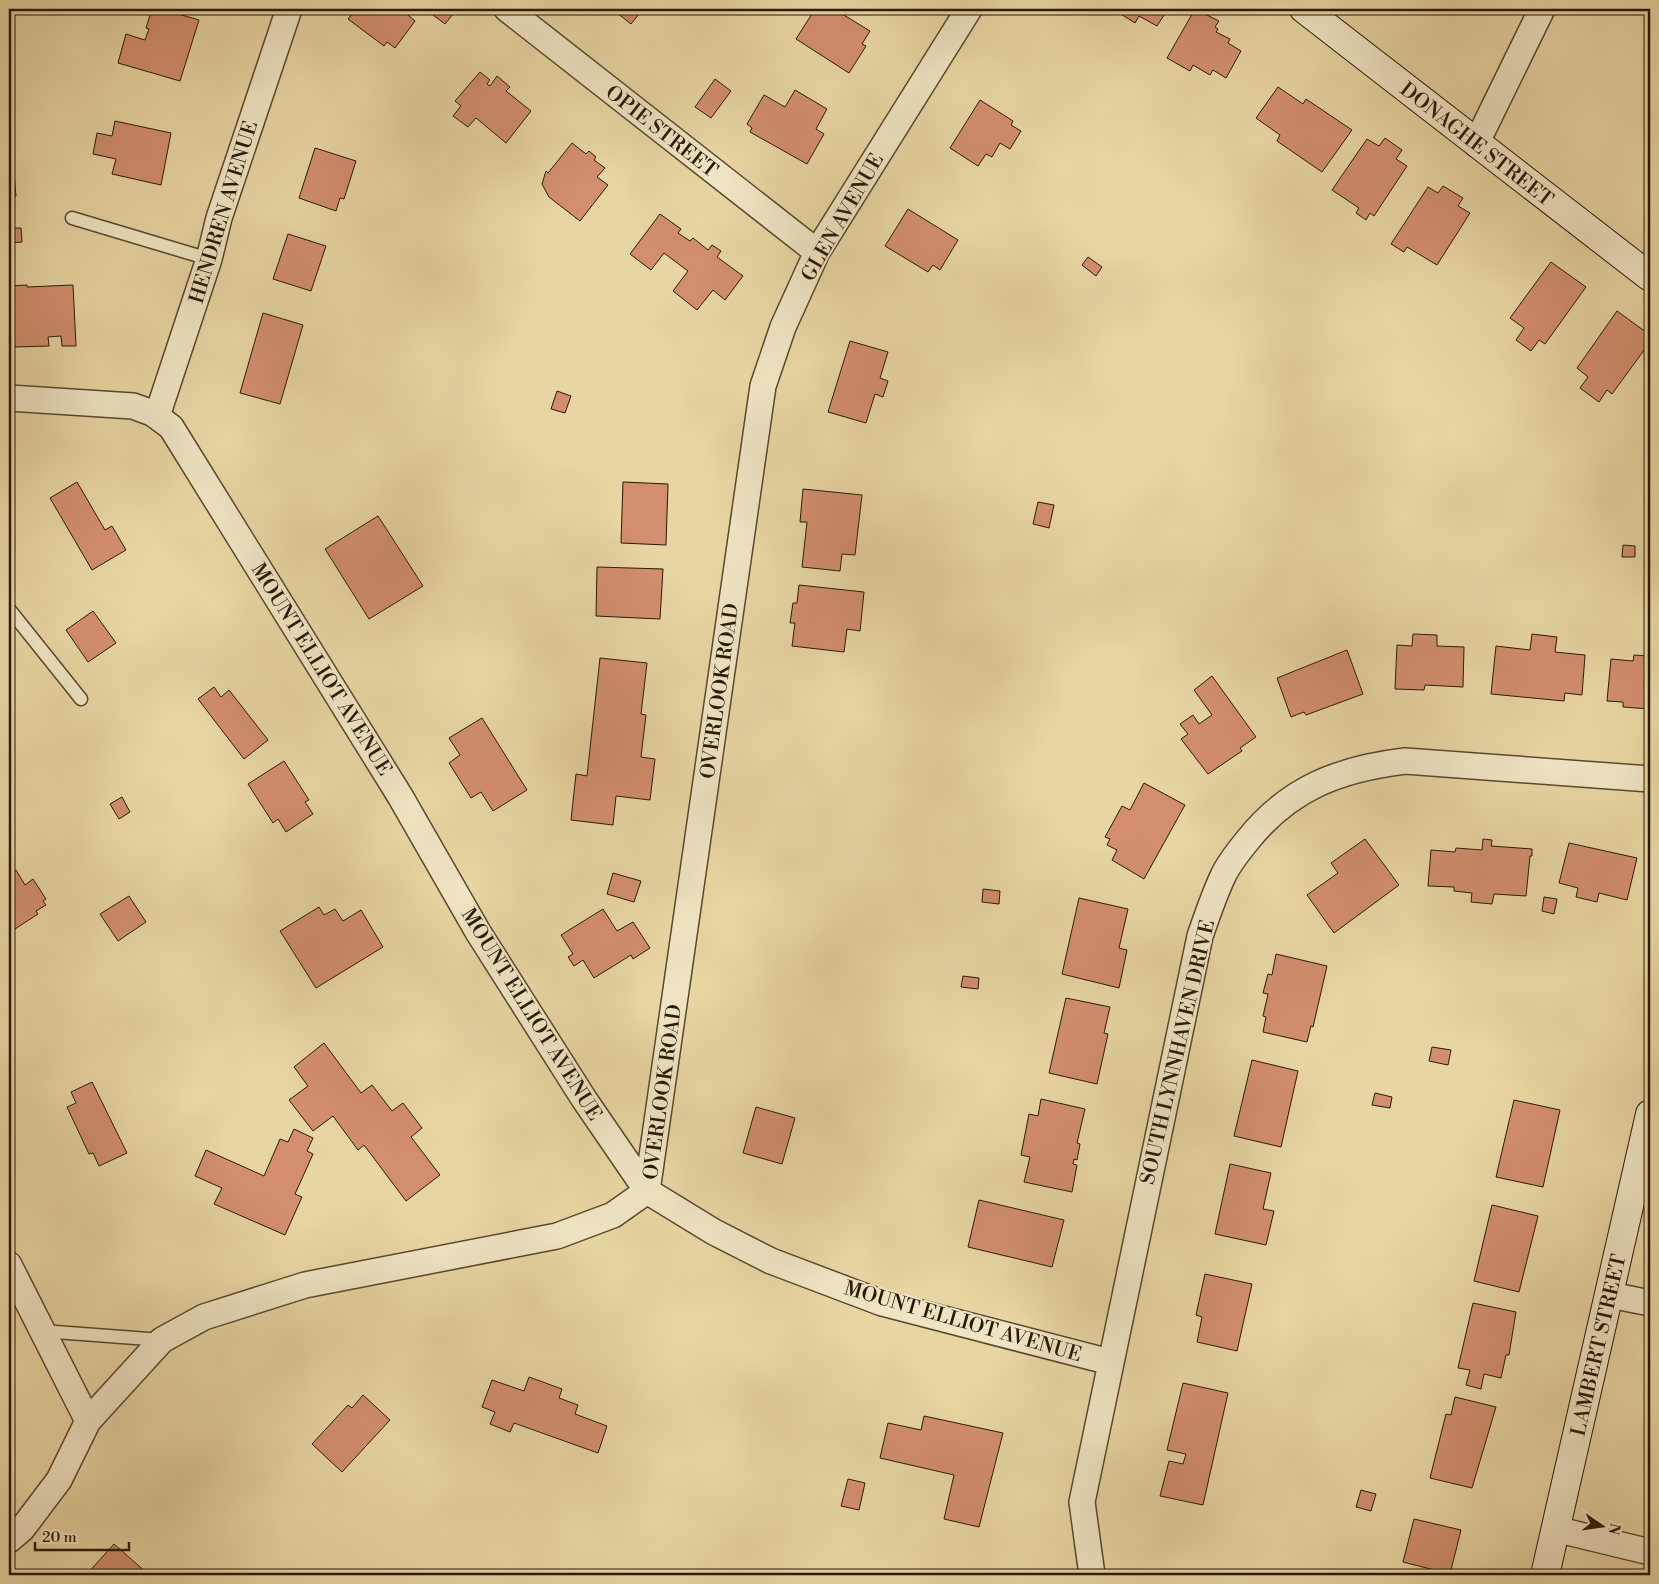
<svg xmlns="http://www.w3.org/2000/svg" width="1659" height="1584" viewBox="0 0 1659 1584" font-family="'Libre Bodoni',serif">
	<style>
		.building { fill: #d28e6e; stroke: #281907 }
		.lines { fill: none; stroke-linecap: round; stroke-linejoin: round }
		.lane-casing { stroke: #58482e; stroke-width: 15 }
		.street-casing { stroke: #58482e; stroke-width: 28 }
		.secondary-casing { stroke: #281907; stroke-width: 30 }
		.lane { stroke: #efe4c3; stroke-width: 12 }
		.street { stroke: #efe4c3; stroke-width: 25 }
		.secondary { stroke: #efe4c3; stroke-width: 28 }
		.labels { text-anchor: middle; stroke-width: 4; stroke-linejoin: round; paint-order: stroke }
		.street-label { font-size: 20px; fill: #281907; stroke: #efe4c3 }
	</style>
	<rect width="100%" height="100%" fill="#e7d5a2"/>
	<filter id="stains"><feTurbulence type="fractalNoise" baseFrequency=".004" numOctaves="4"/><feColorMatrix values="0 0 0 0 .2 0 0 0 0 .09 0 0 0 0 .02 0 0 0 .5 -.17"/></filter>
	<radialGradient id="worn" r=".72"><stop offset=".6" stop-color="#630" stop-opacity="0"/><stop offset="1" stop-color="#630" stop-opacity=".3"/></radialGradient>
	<path class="building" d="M152 9H161L199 20 180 81 118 63 126 34 145 40 149 29 146 28Z
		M345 9H407L411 12 408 15 415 21 395 48 387 42 384 46 348 19 352 14Z
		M437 9H457L445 24 433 15Z
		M612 9H643L631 24Z
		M815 9H834L870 31 862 44 866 46 849 73 796 39Z
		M1113 9H1168L1157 26 1139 16 1135 23Z
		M1195 9 1219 21 1215 27 1218 29 1216 32 1230 39 1228 43 1241 51 1226 78 1213 70 1210 75 1193 65 1190 71 1167 58Z
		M480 72 490 80 487 84 490 86 497 76 510 87 506 91 531 111 506 143 476 118 468 127 453 116 461 106 455 101Z
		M715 79 731 91 711 118 695 107Z
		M1278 87 1303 104 1306 99 1352 130 1322 172 1277 141 1280 135 1256 118Z
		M795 90 827 109 816 129 824 134 807 164 750 132 752 128 747 124 764 95 785 107Z
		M980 100 1013 121 1011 125 1021 131 1010 149 1000 143 992 157 986 154 978 166 950 148Z
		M9 115 16 196 9 197Z
		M115 121 171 133 161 185 112 174 116 159 93 154 97 133 112 136Z
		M1385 138 1402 150 1396 159 1407 166 1374 216 1370 213 1366 220 1356 213 1359 208 1332 190 1367 139 1379 146Z
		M572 143 586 154 589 151 596 157 594 160 605 168 597 177 608 185 580 221 549 197 542 184 546 171 548 173Z
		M315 148 356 161 344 199 340 198 336 211 299 198Z
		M1443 186 1463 198 1458 206 1470 213 1437 265 1407 247 1404 252 1391 244 1428 187 1438 193Z
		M908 209 958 240 940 270 933 265 928 272 885 246Z
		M660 214 681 229 678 233 690 241 693 238 708 250 712 245 721 251 717 257 743 276 725 300 713 290 697 310 673 291 688 271 664 253 651 270 630 254Z
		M9 228H21L22 242 9 243Z
		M288 234 326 246 311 291 273 279Z
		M1088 257 1102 267 1096 276 1082 265Z
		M1551 262 1586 287 1545 344 1539 340 1531 351 1516 340 1524 328 1510 318Z
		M27 285V287L73 285 76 346H62L61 336 48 337 49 346 15 347 14 340H9V286Z
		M1617 311 1650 335V342L1612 394 1607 390 1599 402 1580 388 1588 377 1577 368Z
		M263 313 303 325 280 404 240 393Z
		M850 341 888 352 880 378 888 381 883 397 875 394 866 423 828 412Z
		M557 391 571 396 565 413 551 409Z
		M77 482 105 530 112 526 126 550 92 570 50 498Z
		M623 482 668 484 666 545 621 543Z
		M803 489 862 495 855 555 842 554 840 571 802 567 807 522H800Z
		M1038 502 1054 505 1049 528 1033 524Z
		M378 516 423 586 369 619 325 549Z
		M1623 545 1635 546V557H1622Z
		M597 567 663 569 660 619 596 616Z
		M799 585 864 592 860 631 847 629 844 652 792 646 795 623H790L793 603H797Z
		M93 611 116 643 88 662 66 630Z
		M1413 634 1437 635V646L1464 647 1463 687 1425 685 1424 690 1395 689 1397 645 1412 646Z
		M1532 634 1557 637 1555 652 1585 655 1582 695 1565 693 1564 701 1491 694 1496 646 1530 650Z
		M1347 650 1363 694 1306 715 1304 712 1291 717 1277 678Z
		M1634 655 1647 656 1646 662 1650 663V709L1623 707V702L1607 701 1611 659 1633 661Z
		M600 658 647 663 641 714 646 715 641 757 655 759 650 800 616 796 613 825 571 820 576 774 587 776Z
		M1212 676 1256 737 1240 748 1242 751 1208 774 1181 739 1188 734 1180 724 1193 715 1199 724 1212 715 1194 690Z
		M214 687 221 697 229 690 268 740 244 759 198 699Z
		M482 718 527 790 493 811 481 792 471 798 449 763 460 755 449 738Z
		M284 761 309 800 305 802 313 814 286 832 278 819 273 823 248 784Z
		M1144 783 1185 805 1144 879 1112 860 1117 850 1107 845 1110 839 1105 837 1122 806 1130 810Z
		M122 797 130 812 119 819 110 804Z
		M1365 839 1399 885 1334 933 1307 895 1338 873 1331 863Z
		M1483 839 1492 840 1491 846 1532 849V856H1530L1526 896 1494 894 1492 904 1471 902 1472 893 1454 891V887L1428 886 1431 850 1455 852 1456 848 1482 850Z
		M1569 843 1637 858 1627 900 1599 893 1597 902 1576 897 1578 888 1559 883Z
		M9 865 13 872 16 870 25 885 33 879 46 899 43 901 46 905 36 911 38 914 15 929 9 919Z
		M613 873 641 881 634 902 607 894Z
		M983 889 1000 891 999 904 982 902Z
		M129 896 146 922 118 941 100 914Z
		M1544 897 1557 899 1554 914 1542 911Z
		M1079 898 1128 909 1119 948 1127 950 1119 988 1062 974Z
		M319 907 324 915 335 909 343 921 361 910 383 947 316 988 280 931Z
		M603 909 617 931 633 922 650 948 633 959 631 955 594 978 583 960 574 966 568 957 573 954 561 935Z
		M1276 954 1327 966 1313 1027 1311 1026 1307 1042 1263 1032 1266 1017 1263 1016 1268 994 1263 993 1268 974 1272 975Z
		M963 976 979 978 978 989 961 987Z
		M1066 998 1110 1007 1104 1033 1108 1034 1097 1084 1049 1073Z
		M324 1043 361 1093 372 1085 392 1111 403 1103 422 1128 411 1137 440 1175 406 1201 364 1145 358 1150 333 1116 313 1131 289 1100 308 1086 294 1067Z
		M1432 1047 1451 1050 1448 1065 1429 1061Z
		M1252 1060 1298 1071 1281 1147 1234 1136Z
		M92 1082 127 1153 99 1166 93 1153 89 1154 67 1107 76 1103 71 1092Z
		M1375 1093 1392 1097 1390 1108 1372 1105Z
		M1041 1099 1085 1109 1077 1143 1080 1144 1077 1160 1074 1159 1073 1164 1077 1165 1072 1192 1024 1182 1030 1157 1021 1155 1029 1114 1038 1116Z
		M1514 1100 1560 1110 1543 1187 1496 1177Z
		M756 1107 795 1118 782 1164 743 1153Z
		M294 1129 313 1138 307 1151 313 1154 295 1194 302 1197 285 1235 214 1204 222 1188 195 1176 206 1150 264 1176 280 1139 288 1142Z
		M1230 1164 1271 1173 1263 1209 1274 1211 1266 1245 1215 1234Z
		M979 1200 1064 1220 1052 1267 968 1247Z
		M1492 1205 1538 1216 1519 1292 1474 1281Z
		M1205 1274 1252 1284 1237 1351 1197 1342 1202 1317 1196 1315Z
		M1473 1303 1516 1312 1509 1355H1506L1501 1378 1484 1374 1481 1389 1466 1385 1470 1370 1458 1368Z
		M529 1377 562 1389 559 1398 578 1405 575 1414 607 1426 598 1453 514 1423 510 1432 490 1424 495 1412 482 1407 492 1380 524 1391Z
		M1183 1383 1228 1393 1203 1505 1160 1496 1169 1461 1183 1464 1186 1454 1167 1450Z
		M363 1395 390 1420 342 1472 312 1444 348 1405 352 1408Z
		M1455 1397 1496 1407 1472 1488 1430 1478 1446 1414 1451 1415Z
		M924 1416 1003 1433 979 1527 944 1519 954 1475 880 1458 888 1423 921 1430Z
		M848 1479 865 1483 859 1510 841 1506Z
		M1361 1490 1376 1494 1371 1511 1356 1507Z
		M1414 1519 1461 1530 1450 1574 1403 1562Z
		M114 1544 147 1573 149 1571 153 1575H86Z"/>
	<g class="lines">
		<g class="lane-casing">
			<path id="lane" d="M72 218 209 259
				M9 609 81 699
				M42 1331 162 1340"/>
		</g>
		<g class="street-casing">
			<path id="street" d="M507 9 817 252
				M1476 144 1542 9
				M9 398 133 406 152 413 171 427 400 796 478 932 584 1099 647 1191 714 1232 771 1261 882 1303 1110 1362
				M157 416 209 259 219 218 289 9
				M9 1265 88 1421
				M1610 1295 1650 1303
				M1555 1529 1650 1552
				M9 1540 22 1529 59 1480 88 1421 162 1340 204 1317 305 1285 557 1236 613 1215 647 1191 763 386 783 327 817 252 969 9
				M1092 1575 1082 1502 1200 936C1207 916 1214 895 1223 876 1229 863 1238 852 1247 841 1289 788 1339 769 1405 761L1650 779"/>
		</g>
		<g class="secondary-casing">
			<path id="secondary" d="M1304 9 1650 277
				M1545 1575 1650 1114"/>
		</g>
		<use href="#lane" class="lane"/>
		<use href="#street" class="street"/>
		<use href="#secondary" class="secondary"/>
	</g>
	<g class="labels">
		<g class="street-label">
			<text transform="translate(662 131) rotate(38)" y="7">OPIE STREET</text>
			<text transform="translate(1477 144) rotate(38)" y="7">DONAGHE STREET</text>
			<text transform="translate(223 212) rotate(-73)" y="7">HENDREN AVENUE</text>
			<text transform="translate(842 217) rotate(-60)" y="7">GLEN AVENUE</text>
			<text transform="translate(322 669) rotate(58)" y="7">MOUNT ELLIOT AVENUE</text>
			<text transform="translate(719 691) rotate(-82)" y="7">OVERLOOK ROAD</text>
			<text transform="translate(532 1014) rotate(58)" y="7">MOUNT ELLIOT AVENUE</text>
			<text transform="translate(1177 1052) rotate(-77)" y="7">SOUTH LYNNHAVEN DRIVE</text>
			<text transform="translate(662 1092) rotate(-82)" y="7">OVERLOOK ROAD</text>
			<text transform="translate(963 1321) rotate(16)" y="7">MOUNT ELLIOT AVENUE</text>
			<text transform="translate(1598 1345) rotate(-77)" y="7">LAMBERT STREET</text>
		</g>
	</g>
	<rect width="1659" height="1584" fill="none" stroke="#e7d5a2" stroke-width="30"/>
	<rect x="10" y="10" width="1639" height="1564" fill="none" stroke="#281907" stroke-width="2.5"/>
	<rect x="15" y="15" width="1629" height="1554" fill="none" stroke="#281907"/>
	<g transform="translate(1602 1526) rotate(103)" stroke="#efe4c3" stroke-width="4" paint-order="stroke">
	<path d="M0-4L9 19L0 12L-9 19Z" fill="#281907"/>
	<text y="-8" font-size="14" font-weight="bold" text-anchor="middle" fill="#281907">N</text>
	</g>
	<path d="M35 1542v8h94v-8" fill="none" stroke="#281907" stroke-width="2.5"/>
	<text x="42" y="1542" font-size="15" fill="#281907" stroke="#efe4c3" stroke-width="4" paint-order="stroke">20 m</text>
	<rect width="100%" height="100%" filter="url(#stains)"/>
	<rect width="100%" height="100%" fill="url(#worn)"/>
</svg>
